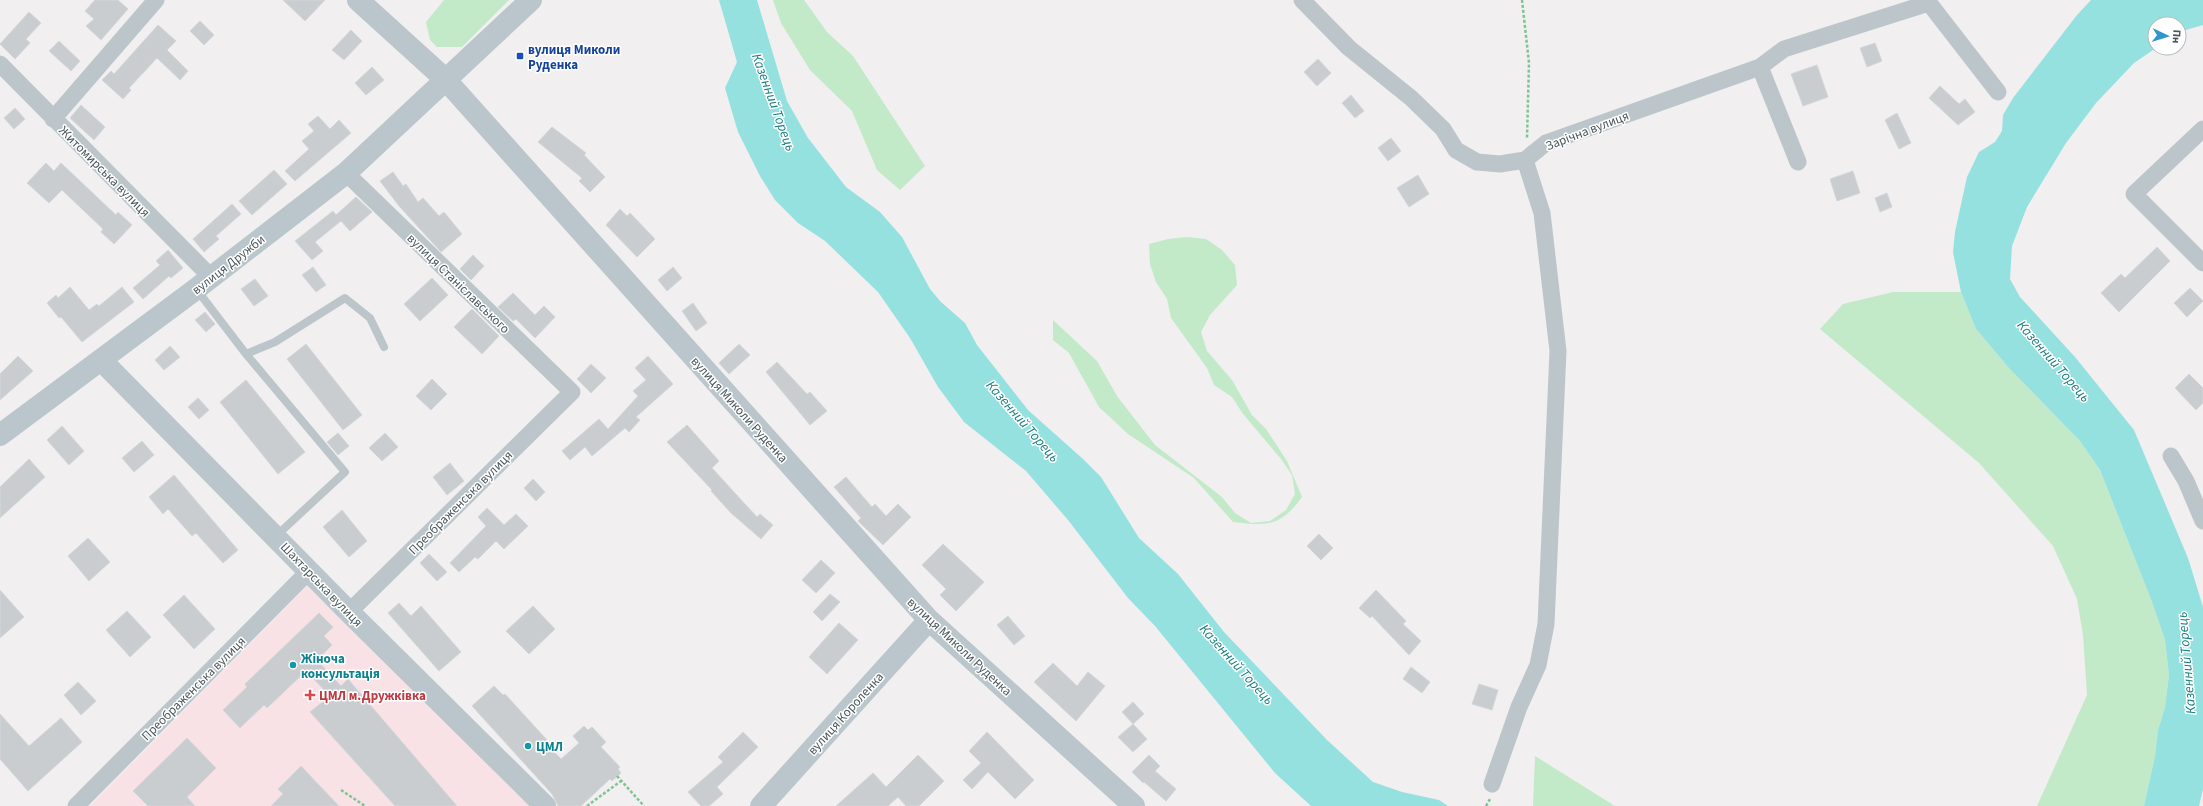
<svg xmlns="http://www.w3.org/2000/svg" width="2203" height="806" viewBox="0 0 2203 806" font-family="'Source Sans 3',sans-serif">
	<style>
		.medical { fill: #f8e2e5 }
		.green { fill: #c2eac9 }
		.water { fill: #95e1e0 }
		.building { fill: #c9cdd0; stroke: #d4d7da }
		.lines { fill: none; stroke-linecap: round; stroke-linejoin: round }
		.path { stroke: #7fc492; stroke-width: 2.5; stroke-dasharray: 3 2; stroke-linecap: butt }
		.lane { stroke: #bcc6ca; stroke-width: 8 }
		.street { stroke: #bcc6ca; stroke-width: 17 }
		.secondary { stroke: #bac6cb; stroke-width: 22 }
		.transit-dot { fill: #1a4fb4; stroke: #fff; stroke-width: 1.5 }
		.culture-dot { fill: #0f9aa8; stroke: #fff; stroke-width: 1.5 }
		.health-dot { fill: #e0444e; stroke: #fff; stroke-width: 1.5 }
		.labels { text-anchor: middle; stroke-width: 3; stroke-linejoin: round; paint-order: stroke }
		.transit-label { font-size: 13px; font-weight: bold; fill: #164399; stroke: #fff; text-anchor: start }
		.street-label { font-size: 13px; fill: #49565a; stroke: #fff }
		.culture-label { font-size: 13px; font-weight: bold; fill: #0d838f; stroke: #fff; text-anchor: start }
		.health-label { font-size: 13px; font-weight: bold; fill: #be3a42; stroke: #fff; text-anchor: start }
		.water-label { font-size: 14px; font-style: italic; fill: #1b7e7d; stroke: #fff }
	</style>
	<rect width="100%" height="100%" fill="#f1eff0"/>
	<path class="medical" d="M309 584 533 806H90Z"/>
	<path class="green" d="M444 0H509L462 47H437L430 40 426 22Z
		M773 0H804L827 32 853 56 925 166 900 190 877 170 852 111 810 70 781 23Z
		M1187 237 1206 239 1222 250 1235 265 1237 285 1210 315 1201 332 1207 351 1232 380 1252 415 1266 429 1287 461 1302 497C1280 527 1268 526 1233 522L1194 478 1128 434 1099 407 1069 353 1053 340V320L1097 361 1117 396 1155 445 1222 497 1235 513 1251 523 1270 521 1286 510 1295 494 1292 475 1281 459 1243 414 1232 397 1214 385 1207 368 1171 318 1167 299 1156 282 1150 264 1149 244 1168 239Z
		M1893 292H1961L1976 329 2008 367 2080 441 2100 470 2152 602 2165 640 2169 675 2165 707 2158 730 2155 756 2144 806H2037L2087 695 2083 635 2077 599 2053 546 1979 463 1820 329 1843 304Z
		M1535 756 1615 806H1533Z"/>
	<path class="water" d="M719 0H757L787 101 808 138 846 187 880 212 902 237 930 289 941 302 965 323 977 345 1028 410 1083 459 1101 477 1139 538 1178 574 1224 632 1327 740 1373 782 1402 792 1439 800 1448 806H1311L1275 773 1155 626 1128 598 1068 520 1026 471 964 422 938 387 910 338 878 292 825 241 798 223 775 200 760 176 738 132 725 88 737 62Z
		M2091 0H2203V25L2179 32V24H2155L2156 48 2134 63 2096 103 2066 143 2027 207 2012 246 2010 279 2020 297 2075 357 2134 430 2188 558 2203 607V789L2199 806H2144L2155 756 2158 730 2165 707 2169 675 2165 640 2152 602 2100 470 2080 441 2008 367 1976 329 1961 292 1953 252 1955 232 1967 177 1979 152 1995 142 2002 131 2003 115 2013 98 2077 15Z"/>
	<path class="building" d="M95 0H118L128 9 101 40 86 26 94 19 85 11Z
		M283 0H325L305 21Z
		M29 12 41 23 26 39 30 43 15 59 0 44Z
		M200 21 214 35 204 45 190 31Z
		M158 25 176 41 167 50 188 71 180 80 157 58 129 88 131 90 123 99 102 80 111 71 114 74Z
		M351 30 362 41 344 60 332 50Z
		M59 41 80 61 71 71 49 51Z
		M1875 43 1882 61 1867 67 1860 48Z
		M1318 59 1331 73 1317 86 1304 72Z
		M1817 65 1828 97 1803 106 1791 74Z
		M372 67 384 80 366 95 355 83Z
		M1940 86 1959 104 1965 99 1975 112 1958 125 1929 98Z
		M1351 95 1364 111 1355 118 1342 103Z
		M81 105 105 127 94 140 70 118Z
		M15 108 25 119 14 129 4 118Z
		M1897 113 1911 143 1899 149 1885 120Z
		M318 116 330 129 339 120 351 133 295 181 285 171 309 149 302 141 314 131 308 124Z
		M552 127 586 153 584 155 605 177 590 192 579 181 582 178 538 142Z
		M1391 138 1401 151 1388 161 1378 148Z
		M46 163 54 171 61 163 116 215 118 212 132 225 114 244 101 232 103 229 62 190 49 203 27 183Z
		M274 170 287 184 252 215 239 201Z
		M1853 171 1860 193 1837 201 1830 179Z
		M393 172 403 186 406 184 418 202 423 198 439 216 444 212 462 234 441 252 399 206 380 181Z
		M1418 175 1429 194 1409 207 1397 188Z
		M1887 193 1892 207 1880 212 1875 198Z
		M356 197 372 212 350 231 341 221 315 242 323 251 312 260 295 241 333 211 336 215Z
		M232 204 241 214 216 236 219 239 204 252 193 239Z
		M620 209 627 216 630 213 655 239 637 257 606 225Z
		M2157 247 2170 261 2119 312 2101 293 2121 274 2125 278Z
		M168 250 183 268 171 278 169 276 143 299 133 288 160 265 156 261Z
		M473 255 484 266 471 280 460 269Z
		M313 267 326 285 316 292 302 275Z
		M673 267 682 278 667 291 658 280Z
		M432 278 448 295 420 321 404 304Z
		M255 279 268 296 254 306 241 289Z
		M70 287 89 310 97 304 99 306 122 287 134 302 82 342 61 317 59 318 47 303 56 295 58 298Z
		M2190 288 2203 301 2187 317 2174 303Z
		M513 293 535 315 544 306 555 317 535 338 516 319 513 321 498 307Z
		M693 303 707 323 696 331 682 311Z
		M472 309 499 336 482 354 454 327Z
		M205 312 215 324 206 332 195 320Z
		M306 344 362 415 343 430 287 359Z
		M739 344 750 355 729 374 719 363Z
		M170 346 180 357 164 370 155 360Z
		M18 356 33 371 0 400V374Z
		M648 356 673 384 636 417 640 420 629 432 625 428 592 456 585 447 570 460 562 451 599 419 608 429 638 396 633 391 646 380 635 368Z
		M777 362 807 394 810 392 827 411 810 425 766 372Z
		M591 364 606 378 591 393 577 379Z
		M2189 374 2203 388V403L2196 410 2175 388Z
		M432 379 447 394 431 410 416 396Z
		M246 380 305 452 278 474 220 402Z
		M198 398 209 410 199 419 188 407Z
		M687 425 719 461 712 468 757 517 760 514 773 525 761 539 731 513 711 491 712 490 667 442Z
		M62 426 84 451 69 465 47 440Z
		M338 433 349 446 338 455 327 442Z
		M385 433 398 447 382 461 369 448Z
		M142 441 154 455 134 472 122 458Z
		M29 459 45 477 0 518V487Z
		M450 463 464 481 447 495 433 477Z
		M174 475 238 550 223 563 196 533 192 536 168 509 163 514 149 497Z
		M846 477 872 507 875 504 886 516 898 504 911 517 883 545 858 521 861 518 834 487Z
		M533 479 545 492 536 501 524 488Z
		M487 508 504 525 516 514 528 526 504 549 496 541 478 559 475 557 459 572 450 563 486 526 478 517Z
		M342 510 367 541 349 557 323 527Z
		M1319 534 1333 548 1321 560 1307 546Z
		M88 538 110 562 89 581 68 556Z
		M943 544 984 582 956 611 940 595 946 589 922 565Z
		M429 554 447 572 437 581 420 563Z
		M821 560 835 573 816 593 802 580Z
		M0 590 24 617 0 638Z
		M1376 590 1406 621 1403 624 1421 641 1409 655 1372 616 1370 618 1359 608Z
		M830 594 840 602 822 621 813 612Z
		M184 595 215 629 194 649 163 615Z
		M399 603 411 616 421 606 461 652 439 671 388 613Z
		M533 606 555 629 529 654 506 631Z
		M127 611 151 637 130 657 106 630Z
		M319 613 333 627 324 636 332 645 317 660 341 686 348 679 457 806H395L310 712 330 696 306 671 267 708 264 705 240 728 223 710 247 687 245 684Z
		M1008 616 1025 636 1014 645 997 625Z
		M839 623 858 640 827 674 809 657Z
		M1053 663 1077 686 1088 672 1105 686 1076 721 1034 682Z
		M1411 667 1430 682 1422 693 1403 679Z
		M78 682 96 701 81 715 64 695Z
		M1479 684 1498 690 1492 710 1472 704Z
		M494 686 503 695 505 694 547 740 545 742 561 759 579 743 573 736 584 726 588 730 592 727 606 742 601 747 620 767 618 769 621 773 612 781 610 779 581 806H558L552 794 472 706Z
		M1133 702 1144 714 1133 724 1147 739 1133 752 1118 737 1133 724 1122 712Z
		M0 714 29 746 61 718 82 742 28 791 0 759Z
		M743 732 758 747 717 787 723 794 709 806H701L688 792 723 762 718 757Z
		M987 732 1034 780 1015 799 988 772 972 789 963 780 981 763 969 751Z
		M187 738 216 768 187 797 195 806H148L133 791Z
		M918 755 944 781 919 806H906L898 797 888 806H836L873 773 886 787Z
		M1149 755 1160 766 1155 771 1176 789 1166 801 1144 782 1143 783 1132 772Z
		M301 766 339 806H271L283 794 278 789Z"/>
	<g class="lines">
		<path class="path" d="M1522 0 1529 63 1527 138
			M617 776 644 806
			M341 790 365 806
			M587 806 621 781
			M1486 806 1490 799"/>
		<path class="lane" d="M197 290 246 354 345 472 276 536
			M246 354 275 342 345 298 370 318 384 347"/>
		<path class="street" d="M1302 0 1349 48 1411 98 1443 129 1456 150 1477 162 1500 164 1525 160 1546 143 1760 67 1798 162
			M0 64 211 277
			M1760 67 1784 49 1929 3 1998 92
			M53 119 156 0
			M2203 129 2134 194 2203 263
			M346 173 572 392 349 612
			M2171 456 2186 481 2203 521
			M1492 784 1519 707 1538 665 1546 624 1558 351 1542 213 1525 160
			M76 806 309 571"/>
		<path class="secondary" d="M358 0 445 79 929 620 1134 806
			M101 360 349 612 545 806
			M0 435 196 289 346 173 531 0
			M761 806 929 620"/>
	</g>
	<rect class="transit-dot" x="516" y="52" width="8" height="8" rx="2"/>
	<g class="culture-dot">
		<circle cx="293" cy="665" r="4"/>
		<circle cx="528" cy="746" r="4"/>
	</g>
	<path class="health-dot" d="M308 689h4v4h4v4h-4v4h-4v-4h-4v-4h4z"/>
	<g class="labels">
		<g class="transit-label">
			<text x="528" y="54">вулиця Миколи<tspan x="528" dy="15">Руденка</tspan></text>
		</g>
		<g class="street-label">
			<text transform="translate(1587 130) rotate(-21)" y="5">Зарічна вулиця</text>
			<text transform="translate(105 171) rotate(45)" y="5">Житомирська вулиця</text>
			<text transform="translate(228 264) rotate(-38)" y="5">вулиця Дружби</text>
			<text transform="translate(459 283) rotate(44)" y="5">вулиця Станіславського</text>
			<text transform="translate(740 409) rotate(48)" y="5">вулиця Миколи Руденка</text>
			<text transform="translate(460 502) rotate(-45)" y="5">Преображенська вулиця</text>
			<text transform="translate(322 584) rotate(46)" y="5">Шахтарська вулиця</text>
			<text transform="translate(960 646) rotate(43)" y="5">вулиця Миколи Руденка</text>
			<text transform="translate(193 688) rotate(-45)" y="5">Преображенська вулиця</text>
			<text transform="translate(845 713) rotate(-48)" y="5">вулиця Короленка</text>
		</g>
		<g class="culture-label">
			<text x="301" y="663">Жіноча<tspan x="301" dy="15">консультація</tspan></text>
			<text x="536" y="751">ЦМЛ</text>
		</g>
		<g class="health-label">
			<text x="319" y="700">ЦМЛ м.Дружківка</text>
		</g>
		<g class="water-label">
			<text transform="translate(774 102) rotate(70)" y="5">Казенний Торець</text>
			<text transform="translate(2054 361) rotate(49)" y="5">Казенний Торець</text>
			<text transform="translate(1023 421) rotate(49)" y="5">Казенний Торець</text>
			<text transform="translate(2186 663) rotate(-95)" y="5">Казенний Торець</text>
			<text transform="translate(1237 664) rotate(48)" y="5">Казенний Торець</text>
		</g>
	</g>
	<g transform="translate(2167 36) rotate(94)"><circle r="19" fill="#ffffff" stroke="#b6bbbd"/>
	<path d="M0-3L7 15L0 10L-7 15Z" fill="#2e96cc"/>
	<text y="-6" font-size="11" font-weight="bold" text-anchor="middle" fill="#49565a">Пн</text>
	</g>
</svg>
